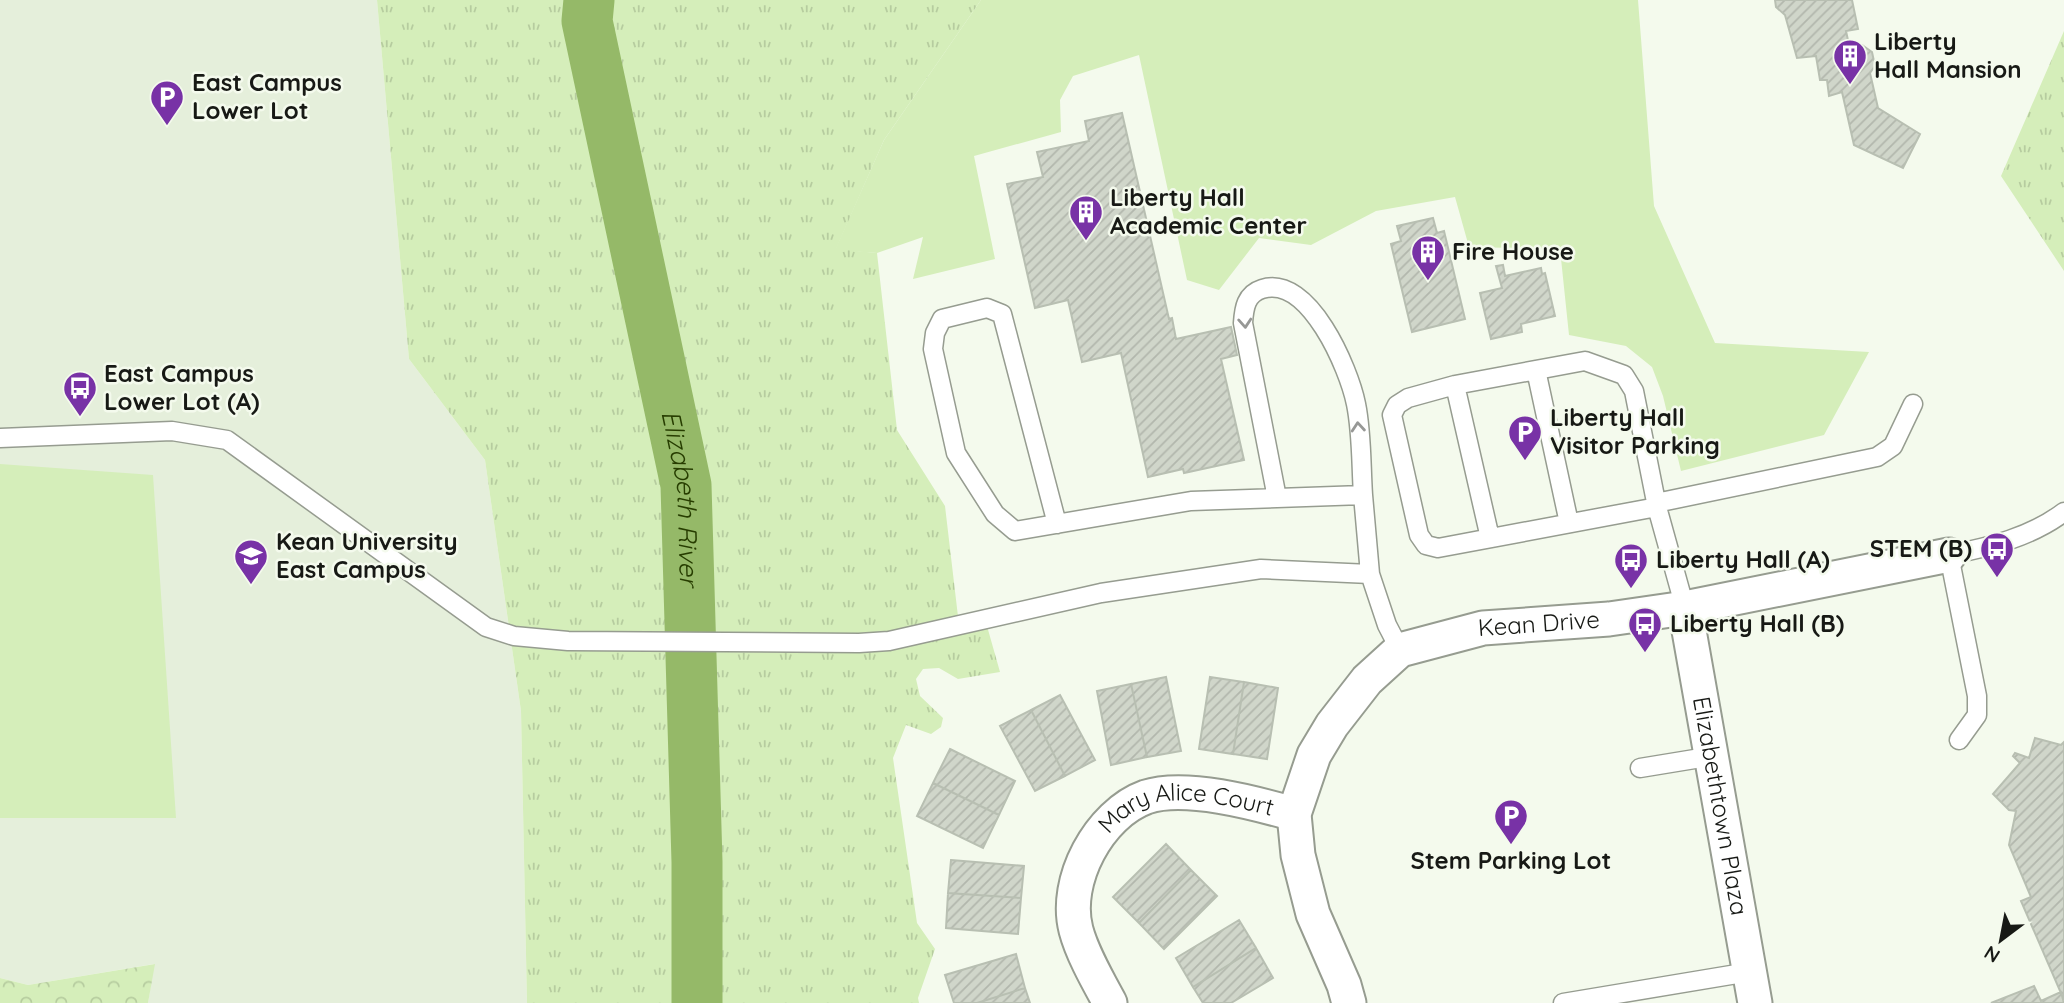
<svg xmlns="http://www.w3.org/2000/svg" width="2064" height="1003" viewBox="0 0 2064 1003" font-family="Quicksand,sans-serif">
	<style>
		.built { fill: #e5efdb }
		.green { fill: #d5eeba }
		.forest { fill: url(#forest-crowns) }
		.park { fill: url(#park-tufts) }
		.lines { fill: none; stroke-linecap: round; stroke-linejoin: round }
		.river { stroke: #95b968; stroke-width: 51 }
		.building { fill: url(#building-hatch); stroke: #b8bfb2; stroke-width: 2 }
		.lane-casing { stroke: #969c90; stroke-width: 21 }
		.street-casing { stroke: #969c90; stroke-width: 37 }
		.lane { stroke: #fff; stroke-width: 18 }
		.street { stroke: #fff; stroke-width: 33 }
		.oneway { stroke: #979896 }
		.labels { text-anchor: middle; stroke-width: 5; stroke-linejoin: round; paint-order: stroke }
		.poi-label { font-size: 24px; font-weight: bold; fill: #171915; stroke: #f4faed; text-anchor: start }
		.street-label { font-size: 24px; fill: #171915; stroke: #f4faed }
		.water-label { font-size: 26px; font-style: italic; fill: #273d00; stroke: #f4faed }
	</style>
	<defs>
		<pattern id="forest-crowns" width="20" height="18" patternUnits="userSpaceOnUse" patternTransform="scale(1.75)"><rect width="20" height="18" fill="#d5eeba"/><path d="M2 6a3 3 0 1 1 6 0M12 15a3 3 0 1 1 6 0" fill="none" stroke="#b6cc9f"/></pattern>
		<pattern id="park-tufts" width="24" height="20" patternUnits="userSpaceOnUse" patternTransform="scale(1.75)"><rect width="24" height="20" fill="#d5eeba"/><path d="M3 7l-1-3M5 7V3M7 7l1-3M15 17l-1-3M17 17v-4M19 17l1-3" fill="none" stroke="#b6cc9f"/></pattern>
		<pattern id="building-hatch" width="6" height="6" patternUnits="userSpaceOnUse" patternTransform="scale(1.75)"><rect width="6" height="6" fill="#d0d6ca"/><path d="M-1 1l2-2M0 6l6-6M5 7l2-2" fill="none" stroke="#b2b7ad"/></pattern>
	</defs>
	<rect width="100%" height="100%" fill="#f4faed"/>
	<path class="built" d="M0 0H377L409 359 485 460 521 711 527 1003H148L154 964 28 985 0 978Z"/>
	<path class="green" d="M981 0H1638L1654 206 1715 343 1869 352 1824 435 1681 471 1663 396 1652 367 1626 346 1569 335 1560 249 1469 247 1455 197 1376 211 1311 245 1259 238 1219 290 1187 280 1139 55 1073 76 1060 100 1061 132 974 156 995 259 913 279 923 237 877 253 835 250 884 140Z
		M0 464 153 475 176 818H0Z"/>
	<path class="forest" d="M155 964 148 1003H0V978L28 985Z"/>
	<path class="park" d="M377 0H981L884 140 836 249 877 253 897 430 945 506 959 625 985 619 1000 672 958 679 939 668 923 669 916 679 920 696 943 718 941 727 931 734 906 725 893 758 917 923 935 949 918 998 919 1003H527L521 711 485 460 409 359Z
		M2064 31V271L2001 176Z"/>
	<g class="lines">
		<path class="river" id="s1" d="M589 0 587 21 686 485 697 862V1003"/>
	</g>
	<path class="building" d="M1775 0H1852L1858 29 1846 31 1849 45H1862L1872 52 1875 66 1870 73 1878 108 1920 134 1903 168 1854 145 1842 92 1829 96 1827 80H1820L1816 56 1797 58 1785 15 1776 7Z
		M1122 113 1169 319 1172 318 1176 339 1231 327 1237 355 1221 359 1244 460 1184 473 1183 469 1148 477 1121 353 1082 362 1068 300 1035 308 1007 184 1043 177 1037 152 1089 141 1085 121Z
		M1433 218 1437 233 1444 231 1465 319 1412 332 1391 244 1401 241 1397 226Z
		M1503 265 1505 276 1541 268 1542 274 1545 273 1555 316 1521 324 1522 332 1491 339 1480 293 1502 288 1496 266Z
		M1166 677 1181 751 1147 757 1131 684Z
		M1210 677 1244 682 1233 754 1199 749Z
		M1244 682 1278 688 1267 759 1233 754Z
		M1131 684 1147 757 1111 765 1097 691Z
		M1060 695 1095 760 1065 776 1031 710Z
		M1031 710 1065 776 1035 791 1000 726Z
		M2035 738 2061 745 2064 742V1000L2021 901 2031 897 2009 845 2016 811 2009 810 1993 794 2020 763 2013 756 2015 753 2029 758Z
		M950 749 1015 781 999 815 933 783Z
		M933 783 999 815 983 848 917 816Z
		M1166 844 1191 870 1139 923 1113 897Z
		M951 860 1024 866 1021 898 948 893Z
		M1191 870 1217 896 1164 949 1139 923Z
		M948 893 1021 898 1018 934 946 928Z
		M1239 920 1256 948 1193 987 1176 958Z
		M1256 948 1273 978 1231 1003H1203L1193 987Z
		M1016 954 1025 988 977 1003H954L945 975Z
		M2034 986 2041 1001 2061 992 2064 1003H1991Z
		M1025 988 1030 1003H977Z"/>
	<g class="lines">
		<g class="lane-casing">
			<path id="lane" d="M1536 370 1569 523
				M1455 385 1490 538
				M0 438 172 431 227 440 486 627 514 636 568 641 859 643 889 641 1101 593 1261 569 1370 574
				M1277 498 1243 323C1244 308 1246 294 1262 289 1309 274 1349 369 1356 404 1362 433 1361 465 1363 495
				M1656 503 1877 457 1893 446 1913 404
				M1657 507 1438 548 1426 545 1419 535 1392 415 1397 405 1408 398 1455 385 1585 361 1624 375 1634 391 1657 507 1685 608
				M1057 524 1002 314 987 308 942 319 935 333 933 349 956 453 995 514 1015 531 1191 501 1363 495 1370 574 1387 625 1400 650
				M1959 740 1977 715V696L1949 555C1990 547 2031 537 2064 512
				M1640 768 1713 756
				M1563 1003 1749 972"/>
		</g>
		<g class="street-casing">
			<g id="street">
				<path id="s2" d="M1685 608 1755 1003"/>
				<path id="s3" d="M1110 1003C1098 981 1082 953 1076 930 1063 881 1099 814 1146 797 1185 784 1255 803 1294 814"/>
				<path id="s4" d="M1349 1003 1344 985 1313 914 1298 855 1294 814 1314 755 1332 725 1367 680 1400 650 1483 628 1609 619 1685 608 1949 555"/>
			</g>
		</g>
		<use href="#lane" class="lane"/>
		<use href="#street" class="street"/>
	</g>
	<defs><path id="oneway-chevron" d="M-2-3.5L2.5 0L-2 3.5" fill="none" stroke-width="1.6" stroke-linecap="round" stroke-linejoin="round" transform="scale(1.75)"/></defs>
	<g class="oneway">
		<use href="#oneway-chevron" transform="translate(1245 323) rotate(86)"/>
		<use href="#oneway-chevron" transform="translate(1358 427) rotate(-95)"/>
	</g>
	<defs>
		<g id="building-pin" transform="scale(1.75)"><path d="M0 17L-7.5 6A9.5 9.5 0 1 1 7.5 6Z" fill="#7832a6" stroke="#f4faed"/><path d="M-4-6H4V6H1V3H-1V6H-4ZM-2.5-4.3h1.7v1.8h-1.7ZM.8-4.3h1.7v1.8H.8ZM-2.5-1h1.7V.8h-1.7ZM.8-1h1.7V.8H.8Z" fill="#fff"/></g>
		<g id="parking-pin" transform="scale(1.75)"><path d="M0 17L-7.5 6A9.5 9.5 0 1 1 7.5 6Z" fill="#7832a6" stroke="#f4faed"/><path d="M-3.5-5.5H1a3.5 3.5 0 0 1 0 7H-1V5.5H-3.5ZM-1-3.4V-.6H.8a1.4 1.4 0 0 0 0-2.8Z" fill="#fff"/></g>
		<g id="bus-pin" transform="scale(1.75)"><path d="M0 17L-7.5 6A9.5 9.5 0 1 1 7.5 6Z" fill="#7832a6" stroke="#f4faed"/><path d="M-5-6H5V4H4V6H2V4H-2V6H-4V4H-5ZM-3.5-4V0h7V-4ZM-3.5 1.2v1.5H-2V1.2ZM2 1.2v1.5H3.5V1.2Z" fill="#fff"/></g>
		<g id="university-pin" transform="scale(1.75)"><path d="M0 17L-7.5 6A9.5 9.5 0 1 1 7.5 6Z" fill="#7832a6" stroke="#f4faed"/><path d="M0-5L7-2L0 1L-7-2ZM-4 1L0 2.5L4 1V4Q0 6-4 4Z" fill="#fff"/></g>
	</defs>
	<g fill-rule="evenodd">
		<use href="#building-pin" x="1850" y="56"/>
		<use href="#parking-pin" x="167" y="97"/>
		<use href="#building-pin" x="1086" y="212"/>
		<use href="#building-pin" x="1428" y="252"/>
		<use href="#bus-pin" x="80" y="388"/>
		<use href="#parking-pin" x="1525" y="432"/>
		<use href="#bus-pin" x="1997" y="549"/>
		<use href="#university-pin" x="251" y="556"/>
		<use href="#bus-pin" x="1631" y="560"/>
		<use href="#bus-pin" x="1645" y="624"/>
		<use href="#parking-pin" x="1511" y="816"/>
	</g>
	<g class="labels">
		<g class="poi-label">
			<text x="1874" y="50">Liberty<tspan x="1874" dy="28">Hall Mansion</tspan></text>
			<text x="192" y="91">East Campus<tspan x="192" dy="28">Lower Lot</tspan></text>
			<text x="1110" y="206">Liberty Hall<tspan x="1110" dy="28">Academic Center</tspan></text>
			<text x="1452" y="260">Fire House</text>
			<text x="104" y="382">East Campus<tspan x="104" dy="28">Lower Lot (A)</tspan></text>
			<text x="1550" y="426">Liberty Hall<tspan x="1550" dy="28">Visitor Parking</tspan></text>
			<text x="276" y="550">Kean University<tspan x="276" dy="28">East Campus</tspan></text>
			<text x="1972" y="557" text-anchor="end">STEM (B)</text>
			<text x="1656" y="568">Liberty Hall (A)</text>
			<text x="1670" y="632">Liberty Hall (B)</text>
			<text x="1511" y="869" text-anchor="middle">Stem Parking Lot</text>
		</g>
		<g class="street-label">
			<text dy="8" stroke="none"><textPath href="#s4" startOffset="539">Kean Drive</textPath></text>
			<text dy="8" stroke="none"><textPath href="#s2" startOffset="201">Elizabethtown Plaza</textPath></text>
			<text dy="8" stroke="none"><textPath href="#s3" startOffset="280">Mary Alice Court</textPath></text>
		</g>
		<g class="water-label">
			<text dy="9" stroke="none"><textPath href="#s1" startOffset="508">Elizabeth River</textPath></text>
		</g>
	</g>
	<g transform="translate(2001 940) rotate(212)" stroke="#f4faed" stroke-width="5" paint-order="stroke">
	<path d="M0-5L12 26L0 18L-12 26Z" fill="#171915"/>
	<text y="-10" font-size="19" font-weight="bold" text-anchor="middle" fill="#171915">N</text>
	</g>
</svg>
